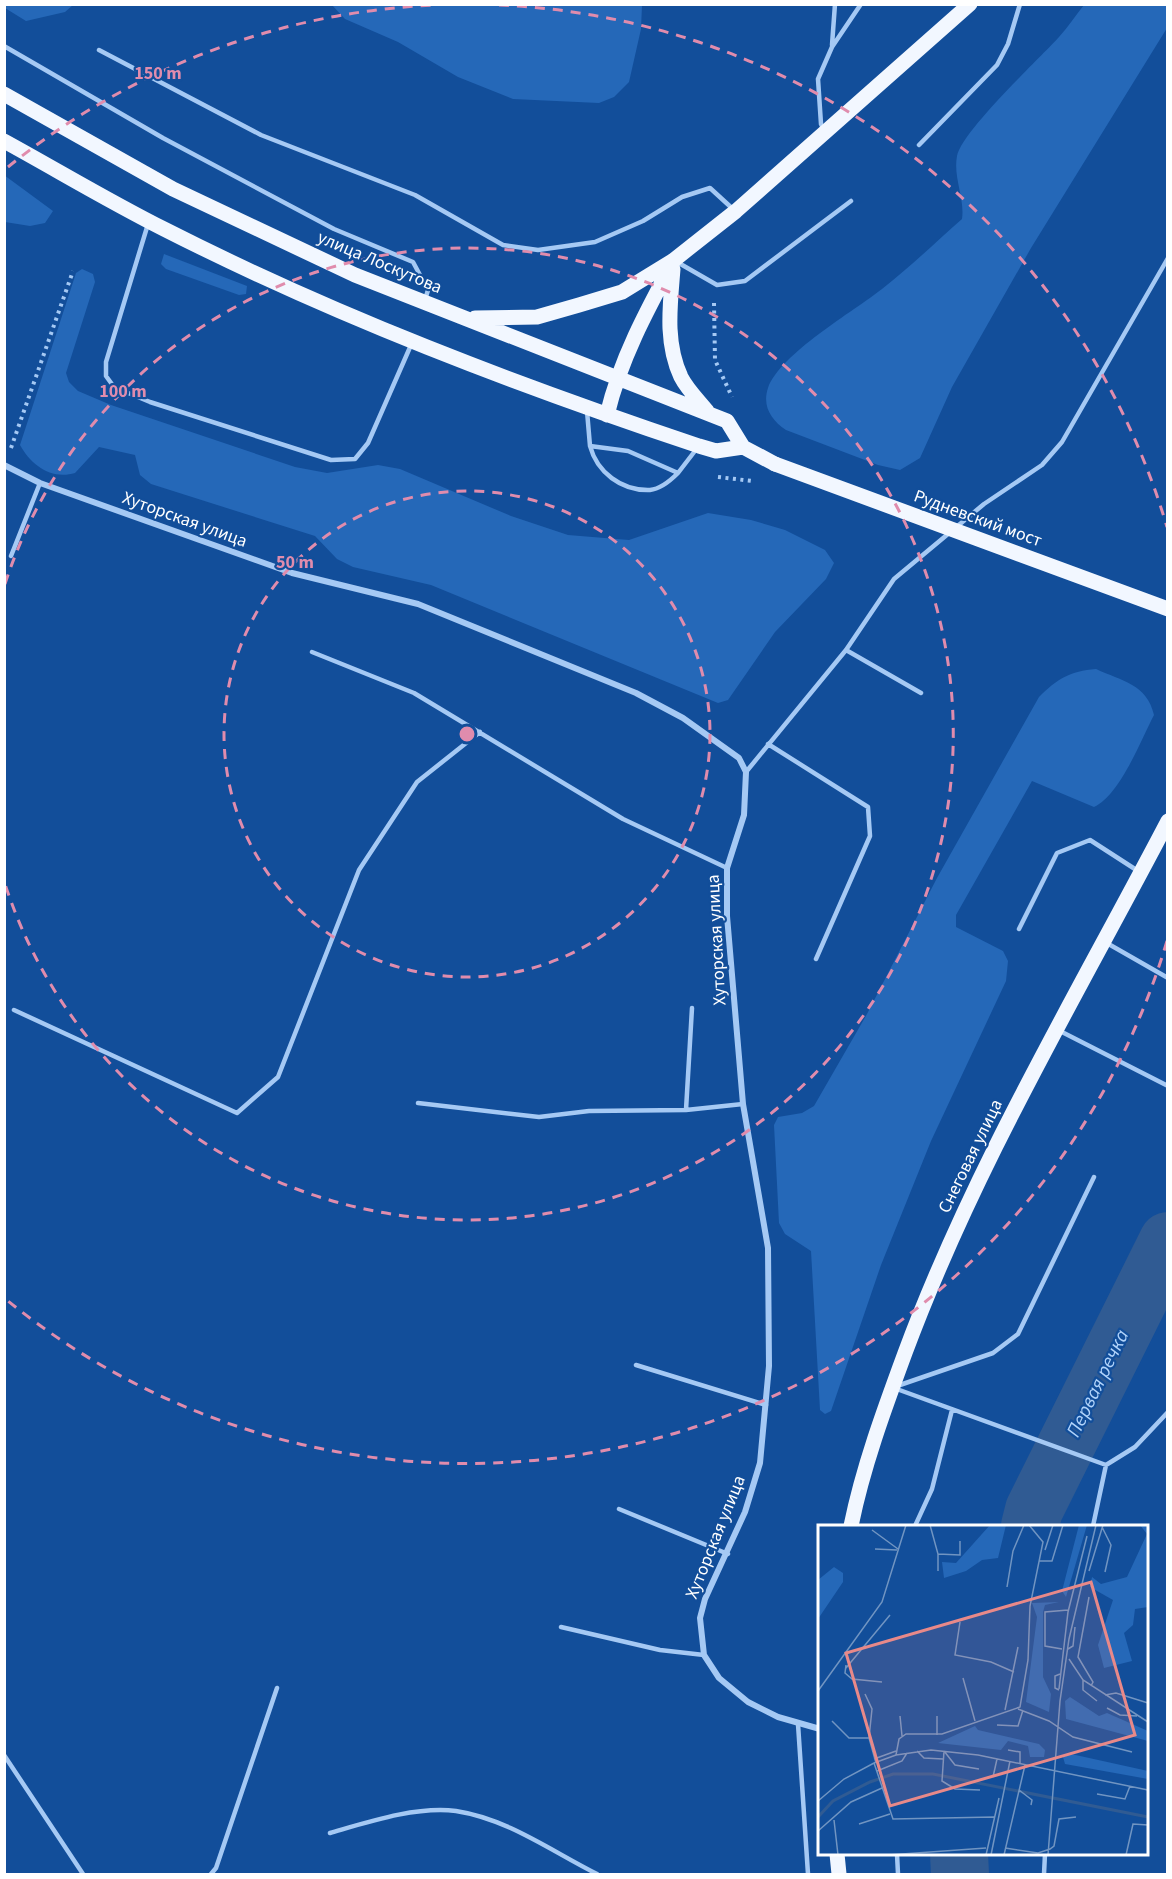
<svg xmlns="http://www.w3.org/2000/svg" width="1172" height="1879" viewBox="0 0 1172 1879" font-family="'Source Sans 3',sans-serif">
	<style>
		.green { fill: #2568b8 }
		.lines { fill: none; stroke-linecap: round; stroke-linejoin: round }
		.river { stroke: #305b93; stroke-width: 58 }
		.path { stroke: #a5c9f4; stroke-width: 4; stroke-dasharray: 3 4.5; stroke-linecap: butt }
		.lane { stroke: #a5c9f4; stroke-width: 4.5 }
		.street { stroke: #a5c9f4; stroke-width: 6 }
		.primary { stroke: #f2f7ff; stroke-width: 15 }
		.primary-bridge { stroke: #f2f7ff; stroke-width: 15 }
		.ring { fill: none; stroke: #e08cad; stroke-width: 3; stroke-dasharray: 10 8 }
		.labels { text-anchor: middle; stroke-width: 4.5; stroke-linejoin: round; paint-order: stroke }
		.street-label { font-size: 18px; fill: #fff; stroke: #124e9a }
		.water-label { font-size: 20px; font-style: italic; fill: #b1d3fa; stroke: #124e9a }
		.inset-river { fill: none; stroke: #305b93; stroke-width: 3 }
		.inset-road { fill: none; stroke: #7195c2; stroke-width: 1.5 }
		.view { fill: #e88989; fill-opacity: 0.15; stroke: #e88989; stroke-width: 3 }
		.inset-edge { fill: none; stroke: #fff; stroke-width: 3 }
		.centre { fill: #e08cad; stroke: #124e9a; stroke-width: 3 }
		.ring-label { font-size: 18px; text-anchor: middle; font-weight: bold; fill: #e08cad; stroke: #124e9a; stroke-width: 4.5; stroke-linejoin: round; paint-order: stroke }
	</style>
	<rect width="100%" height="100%" fill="#124e9a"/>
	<path class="green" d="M4 5 5 4 73 5 65 12 26 21 5 8Z
		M332 5H642L641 29 629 82 614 97 599 103 513 99 458 77 398 42 345 19Z
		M1084 5H1167V28L1031 248 952 387 920 458 900 470 878 465 786 430C771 420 762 406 768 388 780 354 854 311 882 289 910 267 936 242 962 219 965 198 953 178 957 156 962 131 1039 59 1059 37 1068 27 1076 15 1084 5Z
		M4 175 53 211 45 223 30 226 5 222Z
		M164 254 247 286 246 294 239 295 166 269 161 264Z
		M82 269 93 274 95 282 66 373 69 382 78 391 111 405 295 467 327 473 378 465 400 469 511 516 568 535 629 540 708 513 751 520 785 530 825 550 834 563 826 579 775 632 728 700 718 703 431 585 353 567 337 559 315 536 151 484 140 475 135 455 99 447 75 473C51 480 31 465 20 445L76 273Z
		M1096 669C1122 681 1147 684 1154 715 1141 740 1120 795 1094 807L1032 781 956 915V927L1003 951 1008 961 1006 981 931 1141 881 1265 831 1411 825 1414 820 1410 811 1251 785 1234 779 1223 774 1125 778 1117 802 1113 814 1106 867 1014 937 878 1039 697C1057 679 1070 671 1096 669Z"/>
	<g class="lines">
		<path class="river" d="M1030 1526 1034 1510 1168 1241
			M959 1854 960 1874"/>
		<path class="path" d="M714 303 715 360 732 397
			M11 448 73 271
			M718 477 752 481"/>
		<path class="lane" d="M832 45 835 4
			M4 46 163 138 334 229 413 262 428 290 425 300
			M99 50 261 135 415 195 503 245 538 250 595 242 643 221 682 197 710 188 734 210
			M824 130 821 124 818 79 832 47 861 4
			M919 145 997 65 1008 44 1020 4
			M148 224 106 362V376L114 387 150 402 331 460 355 459 368 443 411 345
			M677 262 717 285 745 281 851 201
			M587 411 590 446 628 451 678 473 698 447
			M590 446C597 472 621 491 650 490 661 489 671 480 678 473
			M11 556 40 483
			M846 650 921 693
			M312 652 414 693 623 819 727 868
			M768 744 868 807 870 836 816 959
			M746 772 846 650 894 579 984 504 1042 465 1062 442 1168 258
			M1019 929 1057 853 1090 840 1138 871
			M1105 942 1168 978
			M14 1010 237 1113 278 1077 359 870 417 782 480 732
			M1058 1030 1168 1086
			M418 1103 539 1117 589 1111 686 1110 743 1104
			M686 1110 692 1008
			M636 1365 766 1405
			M897 1386 993 1353 1018 1334 1094 1177
			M894 1388 1106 1465 1135 1447 1168 1412
			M619 1509 728 1554
			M915 1526 932 1489 952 1410
			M1093 1526 1106 1465
			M561 1627 660 1650 704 1655
			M798 1724 808 1874
			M4 1755 83 1874
			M330 1833C368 1822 416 1806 456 1811 508 1819 551 1851 597 1874
			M897 1854 898 1874
			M211 1874 216 1868 277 1688
			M1044 1874 1045 1854"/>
		<path class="street" d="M4 465 40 483 292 573 418 604 636 693 683 718 739 758 746 772 744 815 727 868V916L743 1104 768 1248 769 1366 760 1463 745 1512 705 1599 700 1618 704 1655 719 1678 748 1702 778 1717 820 1729"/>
		<path class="primary" d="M4 94 173 189 355 275 727 421 743 447 775 464
			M4 141C57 170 110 202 164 229 335 316 517 385 699 446L716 451 743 447
			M673 269C670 306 665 343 681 377 687 389 699 401 707 411
			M475 318 537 317 579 305 622 292 674 260 736 211 970 4
			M607 415C620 360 647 310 674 260
			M851 1526C863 1467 884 1410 905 1353 974 1167 1076 997 1168 821
			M837 1854 839 1874"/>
		<path class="primary-bridge" d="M775 464 1168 609"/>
	</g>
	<g class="ring">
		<circle cx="467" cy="734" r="243"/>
		<path d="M5 584A486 486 0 1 1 5 884"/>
		<path d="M1167 941A730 730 0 0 1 8 1301M8 167A730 730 0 0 1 435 5M499 5A730 730 0 0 1 1167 527"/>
	</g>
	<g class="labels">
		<g class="street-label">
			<text transform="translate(380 262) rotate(23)" y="6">улица Лоскутова</text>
			<text transform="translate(978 518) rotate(20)" y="6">Рудневский мост</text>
			<text transform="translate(185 519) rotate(20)" y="6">Хуторская улица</text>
			<text transform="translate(716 940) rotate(-93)" y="6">Хуторская улица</text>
			<text transform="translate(970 1156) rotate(-64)" y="6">Снеговая улица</text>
			<text transform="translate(715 1537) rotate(-68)" y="6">Хуторская улица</text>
		</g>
		<g class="water-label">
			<text transform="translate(1097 1383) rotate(-64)" y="7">Первая речка</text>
		</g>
	</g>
	<g transform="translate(818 1525)">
		<rect width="330" height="330" fill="#124e9a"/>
		<path d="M172 0H188L180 33 164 35 148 46 126 53 124 37 138 38ZM261 0H269L248 72 244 66ZM322 0H330V82L317 84 315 100 306 108 314 136 286 143 280 120 295 75 272 62 274 52 283 59 309 52 329 9ZM16 42 25 48V57L0 94V55ZM241 77 227 80 225 87V152L233 169 231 187 208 177 219 92 214 78ZM252 172 281 191 289 188 330 206V216L248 194 247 176ZM157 201 160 205 221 219 227 225 226 232H212L210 221 190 216 183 225 120 218ZM253 229 330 246V254L247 239 245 232Z" fill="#2568b8"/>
		<path class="inset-river" d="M0 292 15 276 52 257 75 249H115L330 292"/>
		<path class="inset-road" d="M112 0 120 29V46M284 2 293 20 287 47M54 5 80 24M57 24 79 25M227 25 235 0M120 29 142 30V16M221 36H234L245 0M271 46 285 0M189 62 195 26 206 0M271 72 260 132 275 157 273 161M142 97 137 130 173 137 196 147M244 124 227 121V87L250 85M250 124 255 121 257 102M251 134 265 155 330 197M28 140 27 148 34 154 64 157M28 143 72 90M145 153 157 196M265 155V165L279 176M241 164 250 87 269 11M241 165 237 163V151L242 149M0 166 64 77 88 0M47 169 54 184 51 213 58 238M287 170 298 168 330 178M289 183 302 190 319 191M200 184 231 196 255 212 314 227M187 185 200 122M82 191 84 211M14 196 31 213H51M179 200 200 201 205 185M119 210V191M190 225 202 227V239M99 226 106 233 125 234M126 226 124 256 137 264 162 265M126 226 137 240 161 244M78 230 81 214 88 209H124L202 182 210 135 212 81 225 17 211 0M56 234 78 226M56 238 75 294 176 292M59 246 84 236 89 228M175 252 179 234M201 265 214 275 213 280M279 269 307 274 312 261M0 276 26 254 56 238 78 230 113 225 160 230 330 265M16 295 20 330M41 299 72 289M0 306 33 277 64 263M187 323 220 328 232 324 236 321 241 294 258 292M70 330 168 323M168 330 181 273M173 330 192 236M186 330 207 240M230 330 242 176 251 114 278 0M308 330 315 299 330 300"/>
		<path class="view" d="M273 57 317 210 72 281 28 128Z"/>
		<rect width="330" height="330" class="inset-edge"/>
	</g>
	<circle cx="467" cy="734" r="9" class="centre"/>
	<g class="ring-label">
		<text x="158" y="79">150 m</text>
		<text x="123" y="397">100 m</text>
		<text x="295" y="568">50 m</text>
	</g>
	<rect width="1172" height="1879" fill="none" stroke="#ffffff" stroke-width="12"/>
</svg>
